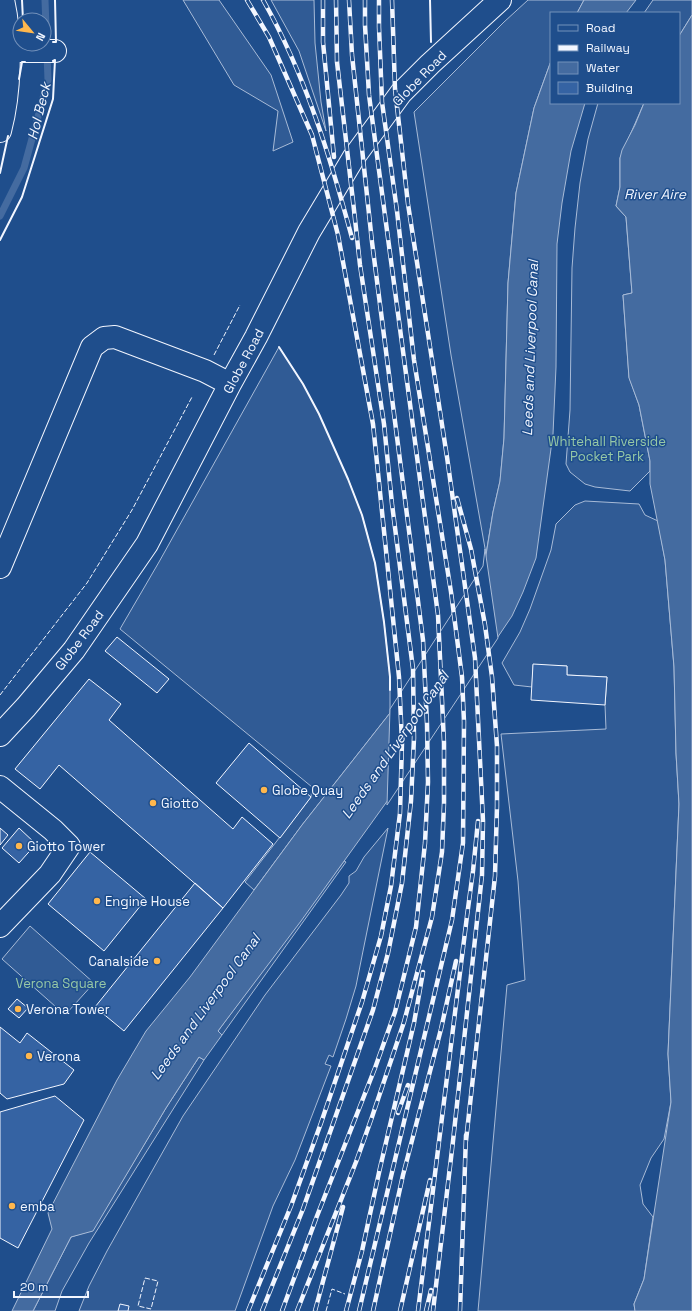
<svg xmlns="http://www.w3.org/2000/svg" width="692" height="1311" viewBox="0 0 692 1311" font-family="'Space Grotesk',sans-serif">
	<style>
		.built { fill: #305b95; stroke: #a8bbd7 }
		.water { fill: #446ba0; stroke: #a8bbd7 }
		.pier { fill: #1f4e8c; stroke: #a8bbd7 }
		.lines { fill: none; stroke-linecap: round; stroke-linejoin: round }
		.stream { stroke: #446ba0; stroke-width: 7 }
		.building { fill: #3563a3; stroke: #f2f6ff }
		.minor-casing { stroke: #f2f6ff; stroke-width: 24 }
		.minor { stroke: #1f4e8c; stroke-width: 22 }
		.rail-casing { stroke: #f2f6ff; stroke-width: 4.5 }
		.rail { stroke: #1f4e8c; stroke-width: 3; stroke-dasharray: 9; stroke-linecap: butt }
		.fence { stroke: #f2f6ff; stroke-width: 1; stroke-dasharray: 5 2; stroke-linecap: butt }
		.wall { stroke: #f2f6ff; stroke-width: 2 }
		.poi-dot { fill: #ffb74d; stroke: #1f4e8c; stroke-width: 1.5 }
		.labels { text-anchor: middle; stroke-width: 3; stroke-linejoin: round; paint-order: stroke }
		.street-label { font-size: 13px; fill: #f2f6ff; stroke: #1f4e8c }
		.park-label { font-size: 13px; fill: #97c8a6; stroke: #1f4e8c }
		.poi-label { font-size: 13px; fill: #f2f6ff; stroke: #1f4e8c; text-anchor: start }
		.water-label { font-size: 14px; font-style: italic; fill: #f2f6ff; stroke: #1f4e8c }
	</style>
	<rect width="100%" height="100%" fill="#1f4e8c"/>
	<path class="built" d="M183 0H219L271 75 293 142 273 151 278 111 234 85Z
		M271 0H314L315 43 321 102 326 131 299 51Z
		M528 0H584L577 13H551V61L534 108 516 193 508 283 504 438 500 481 493 512 486 554 451 355 414 112 504 22Z
		M653 0H692V15L679 36V13H644Z
		M598 103H644L620 158V187L616 206 626 217 632 293 623 295 629 377 639 405 650 461V471L630 491 595 487 585 484 570 472 566 464 570 410 572 268 575 228 580 183 588 139Z
		M279 347 303 384 319 414 348 479 362 515 375 563 384 622 390 677V713L302 825 254 890 245 882 311 797 312 787 120 629 159 562Z
		M585 501 639 504 645 515 658 521 665 560 674 667 676 753 679 804 668 1054 671 1102 664 1139 651 1158 640 1185 643 1204 653 1217 644 1279 634 1304 635 1311H478L507 985 525 980 518 881 501 734 606 729 605 705 607 677 567 675V666L533 665 532 687 514 685 502 663 520 632 530 609 551 550 556 524 575 505Z
		M388 828 363 951 356 986 346 1019 333 1057 329 1055 325 1064 331 1066 295 1160 273 1206 235 1311H79L89 1286 107 1251 183 1116 265 995 341 895 349 883V876L356 871 364 857Z
		M344 861 346 862 222 1035 218 1031Z
		M30 926 94 983 65 1015 2 959Z
		M199 1057 204 1060 89 1243 62 1291 55 1311H33L71 1237 93 1230 166 1108Z"/>
	<path class="water" d="M584 0H636L626 13H577Z
		M692 15V1311H635L634 1304 644 1279 671 1102 668 1054 679 804 676 753 674 667 665 560 650 484V461L639 405 629 378 623 295 632 293 626 217 616 206 620 187V158L622 150 635 125 644 103H679V36Z
		M551 61V103H585L571 151 562 203 557 244 556 367 553 434 536 558 523 592 512 616 388 800 301 921 218 1031 222 1035 204 1060 199 1057 166 1108 93 1231 71 1237 33 1311H12L52 1229 48 1213 117 1080 146 1031 190 977 302 825 390 713 485 567 486 555 493 512 500 481 504 438 508 283 516 193 534 108Z"/>
	<path class="pier" d="M485 549 498 638 387 805 390 709 483 566Z"/>
	<g class="lines">
		<path class="stream" d="M0 216 24 168 48 80 45 0"/>
	</g>
	<path class="building" d="M117 637 169 679 157 693 105 651Z
		M533 664 567 666V675L607 677 605 705 531 700Z
		M89 679 121 704 109 720 233 829 242 817 273 844 223 908 59 765 40 789 15 769Z
		M249 743 311 797 280 838 216 783Z
		M0 828 8 835 0 845Z
		M19 828 36 844 19 863 2 848Z
		M90 852 146 899 104 951 48 904Z
		M195 883 223 908 124 1031 95 1007Z
		M17 999 28 1008 19 1018 8 1009Z
		M0 1027 20 1043 27 1033 74 1070 64 1084 7 1099 0 1093Z
		M55 1096 84 1120 18 1248 0 1238V1112Z
		M120 1304 129 1306 128 1311H118Z"/>
	<g class="lines">
		<g class="minor-casing">
			<path id="minor" d="M8 51H55
				M0 131C10 93 12 39 3 0
				M0 567 92 347 104 338 115 337 205 371 230 384
				M0 735 26 707 74 650 147 544 230 384 256 337 309 232 354 157 401 93 430 64 500 0
				M0 787 53 830 69 846 50 874 0 926"/>
		</g>
		<use href="#minor" class="minor"/>
		<g class="rail-casing">
			<path id="rail" d="M247 0 269 37 312 135 338 235 373 424 399 677 402 743 400 813 391 886 381 936 362 1002 321 1123 291 1206 248 1311
				M263 0C305 74 330 156 352 238
				M323 0V42L334 157
				M392 0 395 89 408 204 447 457 475 658 483 821 482 875 453 1141 433 1311
				M457 498 471 549 485 625 492 677 497 746V806L495 876 466 1141
				M398 1113 408 1085
				M262 1311 303 1209 373 1010 388 953 402 883 411 801 414 738 413 669 392 504 384 424 360 265 354 210 337 62 336 0
				M282 1311 317 1216 375 1068 395 1012 416 927 425 843 428 782 427 724 423 640 372 242 352 55 349 0
				M297 1311 356 1162 372 1117 404 1022 432 917 442 852 444 803V743L438 615 369 95 365 25V0
				M315 1311 343 1207
				M346 1311 362 1251 380 1168 414 1023 423 972
				M359 1311 452 920 463 843 464 722 462 677 451 592 414 360 397 211 382 102 379 27V0
				M373 1311 403 1175 441 1029 456 961
				M400 1311 430 1180
				M418 1311 467 916 473 871 478 821
				M426 1311 431 1290
				M460 1311 466 1135"/>
		</g>
		<use href="#rail" class="rail"/>
		<path class="fence" d="M214 355 240 305
			M0 695 87 583 132 510 192 397
			M145 1278 158 1281 151 1309 138 1306Z
			M326 1311 332 1289 345 1294"/>
		<path class="wall" d="M22 0 23 20
			M430 0 431 42
			M53 42H56L55 0
			M19 79 22 62H25
			M0 173 8 136
			M0 240 22 197 53 99 55 60 53 61
			M279 347 303 384 319 414 348 479 362 515 375 563 384 622 390 677V690"/>
	</g>
	<g class="poi-dot">
		<circle cx="264" cy="790" r="4"/>
		<circle cx="153" cy="803" r="4"/>
		<circle cx="19" cy="846" r="4"/>
		<circle cx="97" cy="901" r="4"/>
		<circle cx="157" cy="961" r="4"/>
		<circle cx="18" cy="1009" r="4"/>
		<circle cx="29" cy="1056" r="4"/>
		<circle cx="12" cy="1206" r="4"/>
	</g>
	<g class="labels">
		<g class="street-label">
			<text transform="translate(419 78) rotate(-46)" y="5">Globe Road</text>
			<text transform="translate(243 361) rotate(-62)" y="5">Globe Road</text>
			<text transform="translate(79 640) rotate(-53)" y="5">Globe Road</text>
		</g>
		<g class="park-label">
			<text x="607" y="446">Whitehall Riverside<tspan x="607" dy="15">Pocket Park</tspan></text>
			<text x="61" y="988">Verona Square</text>
		</g>
		<g class="poi-label">
			<text x="272" y="795">Globe Quay</text>
			<text x="161" y="808">Giotto</text>
			<text x="27" y="851">Giotto Tower</text>
			<text x="105" y="906">Engine House</text>
			<text x="149" y="966" text-anchor="end">Canalside</text>
			<text x="26" y="1014">Verona Tower</text>
			<text x="37" y="1061">Verona</text>
			<text x="20" y="1211">emba</text>
		</g>
		<g class="water-label">
			<text transform="translate(39 111) rotate(-76)" y="5">Hol Beck</text>
			<text x="655" y="199">River Aire</text>
			<text transform="translate(530 348) rotate(-88)" y="5">Leeds and Liverpool Canal</text>
			<text transform="translate(395 745) rotate(-55)" y="5">Leeds and Liverpool Canal</text>
			<text transform="translate(205 1007) rotate(-54)" y="5">Leeds and Liverpool Canal</text>
		</g>
	</g>
	<rect x="550" y="12" width="130" height="92" fill="#1f4e8c" stroke="#7391ba"/>
	<rect x="558" y="25" width="20" height="6" fill="#1f4e8c" stroke="#7391ba"/>
	<text x="586" y="32" font-size="12" fill="#f2f6ff">Road</text>
	<rect x="558" y="45" width="20" height="6" fill="#f2f6ff" stroke="#7391ba"/>
	<text x="586" y="52" font-size="12" fill="#f2f6ff">Railway</text>
	<rect x="558" y="62" width="20" height="12" fill="#446ba0" stroke="#7391ba"/>
	<text x="586" y="72" font-size="12" fill="#f2f6ff">Water</text>
	<rect x="558" y="82" width="20" height="12" fill="#3563a3" stroke="#7391ba"/>
	<text x="586" y="92" font-size="12" fill="#f2f6ff">Building</text>
	<g transform="translate(32 32) rotate(119)"><circle r="19" fill="#1f4e8c" stroke="#7391ba"/>
	<path d="M0-3L7 15L0 10L-7 15Z" fill="#ffb74d"/>
	<text y="-6" font-size="11" font-weight="bold" text-anchor="middle" fill="#f2f6ff">N</text>
	</g>
	<path d="M14 1291v6h74v-6" fill="none" stroke="#f2f6ff" stroke-width="2"/>
	<text x="20" y="1291" font-size="12" fill="#f2f6ff" stroke="#1f4e8c" stroke-width="3" paint-order="stroke">20 m</text>
</svg>
